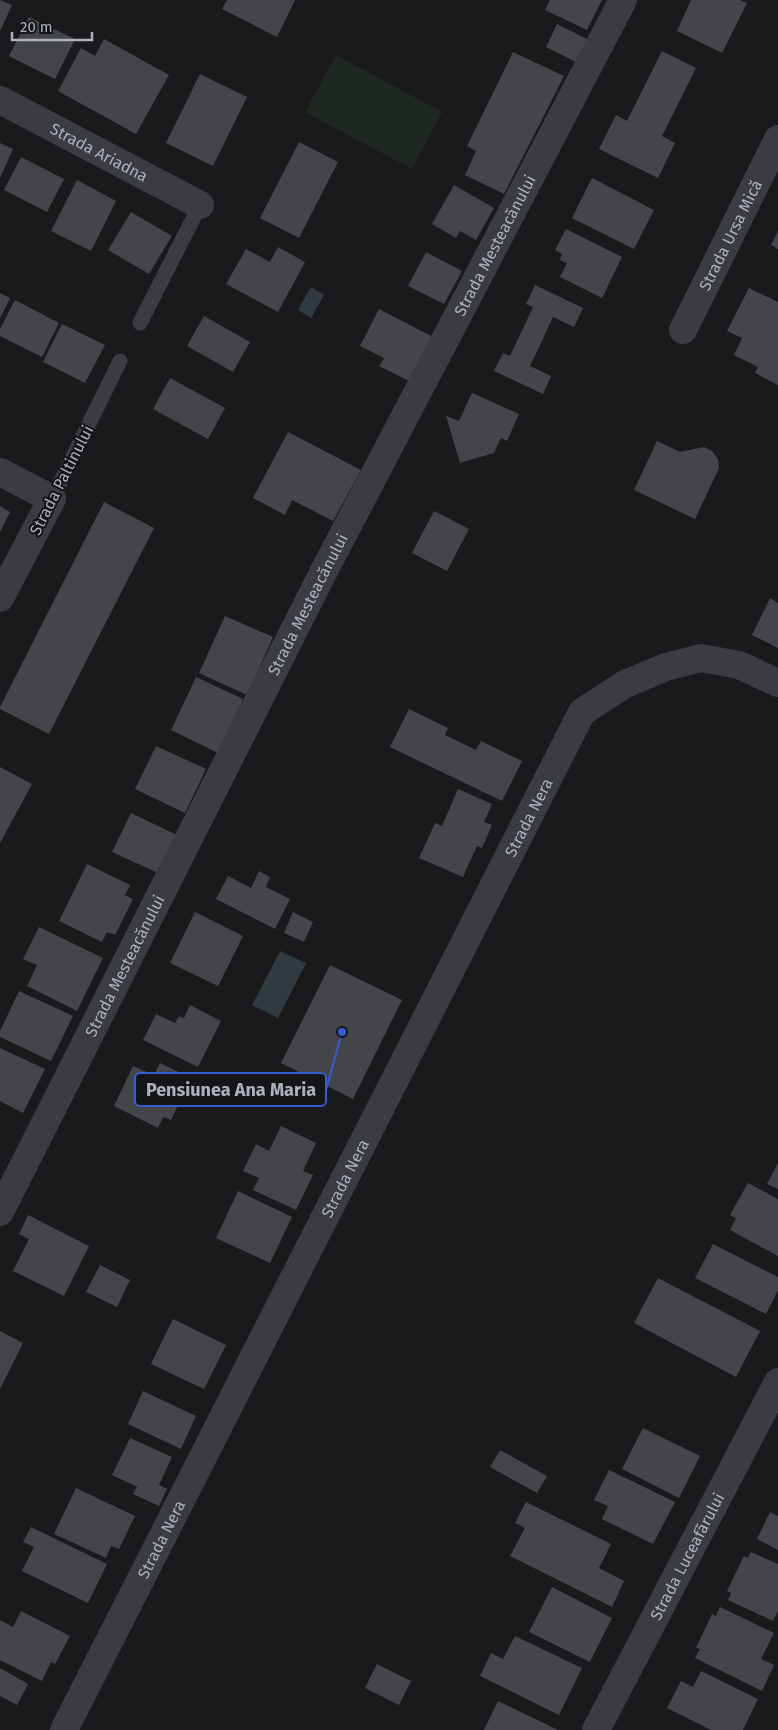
<svg xmlns="http://www.w3.org/2000/svg" width="778" height="1730" viewBox="0 0 778 1730" font-family="'Fira Sans',sans-serif">
	<style>
		.green { fill: #1f2820 }
		.water { fill: #2f3a41 }
		.building { fill: #444549 }
		.lines { fill: none; stroke-linecap: round; stroke-linejoin: round }
		.service { stroke: #3b3c41; stroke-width: 15 }
		.minor { stroke: #3b3c41; stroke-width: 28 }
		.tertiary { stroke: #3b3c41; stroke-width: 28 }
		.labels { text-anchor: middle; stroke-width: 4; stroke-linejoin: round; paint-order: stroke }
		.street-label { font-size: 16px; fill: #acb2bc; stroke: #151517 }
		.leader { fill: none; stroke: #325dd4; stroke-width: 2 }
		.callout-dot { fill: #325dd4; stroke: #151517; stroke-width: 2 }
		.callout { fill: #151517; stroke: #325dd4; stroke-width: 2 }
		.callout-label { font-size: 18px; text-anchor: middle; font-weight: bold; fill: #acb2bc }
	</style>
	<rect width="100%" height="100%" fill="#1a1a1c"/>
	<path class="green" d="M336 55 442 112 412 169 305 112Z"/>
	<path class="water" d="M311 287 324 295 311 318 298 310Z
		M280 951 306 963 278 1018 252 1005Z"/>
	<path class="building" d="M0 0 12 5 0 31Z
		M227 0H295L277 37 222 9Z
		M550 0H602L587 30 545 10Z
		M691 0H740L747 3 722 53 677 31Z
		M29 17 75 39 55 79 9 56Z
		M557 24 589 40 578 63 546 47Z
		M104 39 169 75 136 134 58 91 81 48 95 56Z
		M662 51 696 68 662 136 675 143 658 178 599 149 616 115 627 121Z
		M513 52 564 76 504 194 465 175 476 151 467 146Z
		M200 74 247 97 213 166 166 143Z
		M299 142 338 162 299 238 260 218Z
		M0 143 13 149 0 178Z
		M21 157 64 179 47 212 4 190Z
		M592 178 654 210 634 249 572 218Z
		M77 180 116 201 91 251 51 231Z
		M454 185 494 208 476 240 460 231 456 238 432 224Z
		M131 212 172 236 149 274 108 250Z
		M566 229 622 257 602 298 560 277 567 263 560 260 562 254 555 250Z
		M778 231V249L771 245Z
		M278 247 305 262 278 312 226 284 246 249 270 262Z
		M426 252 462 271 444 304 408 286Z
		M535 285 583 308 574 327 553 317 542 341 530 366 551 376 543 394 494 371 503 353 510 356 533 307 526 304Z
		M749 288 778 302V385L755 373 758 367 734 355 742 338 727 331Z
		M0 293 10 298 0 318Z
		M15 300 59 323 42 357 0 336V329Z
		M379 309 433 337 409 381 379 366 384 358 360 346Z
		M204 316 250 342 233 372 187 346Z
		M62 324 105 345 85 383 43 362Z
		M170 378 225 408 208 439 153 409Z
		M472 393 519 414 507 441 501 438 494 453 460 463 446 416 459 421Z
		M288 432 361 470 333 521 292 500 285 515 253 498Z
		M657 441 680 452 704 447 712 451 718 459 719 468 695 519 634 490Z
		M104 502 154 528 49 734 0 709V707Z
		M0 506 10 512 0 532Z
		M434 511 469 529 447 571 412 553Z
		M770 598 778 603V648L752 635Z
		M225 616 273 637 247 695 199 673Z
		M196 677 243 699 218 753 171 730Z
		M409 709 448 728 445 735 476 750 481 741 522 761 502 801 390 747Z
		M156 746 206 769 185 813 135 789Z
		M0 767 32 784 0 843Z
		M458 789 492 804 484 822 492 825 482 848 477 846 463 877 419 858 435 823 442 826Z
		M131 813 177 835 158 873 112 852Z
		M87 864 130 885 125 895 133 899 115 935 107 932 102 942 59 921Z
		M259 871 270 877 266 887 290 899 275 929 216 899 228 876 251 888Z
		M195 912 243 936 218 986 170 963Z
		M293 912 313 922 304 942 284 933Z
		M39 927 103 958 77 1011 27 986 37 965 23 959Z
		M330 965 402 1000 353 1099 281 1063Z
		M19 991 73 1016 51 1061 0 1037V1031Z
		M190 1005 221 1021 198 1067 143 1040 156 1014 175 1023 179 1016 184 1018Z
		M0 1048 45 1069 23 1113 0 1101Z
		M160 1063 191 1078 171 1120 163 1117 158 1128 114 1106 133 1066 154 1075Z
		M281 1126 316 1143 303 1171 313 1175 296 1210 253 1190 259 1178 243 1171 256 1144 269 1151Z
		M778 1163V1189L767 1184Z
		M748 1183 778 1199V1256L730 1230 736 1218 730 1215Z
		M238 1191 292 1217 270 1263 216 1238Z
		M28 1215 89 1246 64 1296 13 1271 29 1239 19 1234Z
		M713 1244 778 1277V1290L766 1314 695 1278Z
		M100 1265 130 1280 117 1307 86 1292Z
		M658 1278 760 1331 736 1377 634 1323Z
		M173 1319 226 1345 204 1389 151 1364Z
		M0 1331 23 1343 0 1389Z
		M143 1391 196 1416 181 1449 128 1424Z
		M643 1428 700 1456 679 1498 622 1469Z
		M130 1438 172 1457 159 1485 167 1489 159 1506 133 1494 137 1487 112 1475Z
		M500 1450 547 1476 537 1493 490 1467Z
		M609 1470 675 1502 653 1544 602 1519 608 1506 594 1500Z
		M76 1488 135 1516 119 1549 111 1546 106 1558 54 1534Z
		M526 1502 611 1544 599 1568 624 1581 612 1607 510 1556 525 1528 515 1523Z
		M770 1512 778 1516V1550L757 1539Z
		M31 1527 107 1564 88 1603 22 1571 34 1547 23 1542Z
		M751 1552 778 1564V1611L773 1621 728 1600 731 1593 727 1591 744 1556 748 1558Z
		M552 1587 612 1618 590 1662 529 1632Z
		M720 1607 774 1633 761 1659 774 1665 762 1691 695 1658 700 1649 696 1648 712 1614 716 1616Z
		M21 1611 70 1636 55 1664 51 1662 42 1681 0 1660V1620L13 1627Z
		M515 1636 582 1668 559 1715 480 1676 491 1653 503 1659Z
		M377 1664 411 1681 399 1705 365 1688Z
		M0 1668 28 1684 17 1705 0 1696Z
		M701 1671 758 1699 743 1730H711L667 1708 681 1681 693 1687Z
		M498 1701 558 1730H484Z"/>
	<g class="lines">
		<path class="service" d="M140 323 200 205
			M52 499 120 361"/>
		<g class="minor">
			<path id="s1" d="M0 100 200 205"/>
			<path id="s2" d="M683 330 778 139"/>
			<path d="M0 472 52 499 0 598"/>
			<path id="s3" d="M64 1730 582 712 625 684 666 667 701 658 739 665 778 683"/>
		</g>
		<g class="tertiary">
			<path id="s4" d="M0 1212 325 569 623 0"/>
			<path id="s5" d="M596 1730 778 1382"/>
		</g>
	</g>
	<g class="labels">
		<g class="street-label">
			<text dy="6" stroke="none"><textPath href="#s1" startOffset="112">Strada Ariadna</textPath></text>
			<text dy="6" stroke="none"><textPath href="#s2" startOffset="106">Strada Ursa Mică</textPath></text>
			<text dy="6" stroke="none"><textPath href="#s4" startOffset="1086">Strada Mesteacănului</textPath></text>
			<text transform="translate(61 480) rotate(-63)" y="6">Strada Paltinului</text>
			<text dy="6" stroke="none"><textPath href="#s4" startOffset="681">Strada Mesteacănului</textPath></text>
			<text dy="6" stroke="none"><textPath href="#s3" startOffset="1024">Strada Nera</textPath></text>
			<text dy="6" stroke="none"><textPath href="#s4" startOffset="276">Strada Mesteacănului</textPath></text>
			<text dy="6" stroke="none"><textPath href="#s3" startOffset="619">Strada Nera</textPath></text>
			<text dy="6" stroke="none"><textPath href="#s3" startOffset="214">Strada Nera</textPath></text>
			<text dy="6" stroke="none"><textPath href="#s5" startOffset="196">Strada Luceafărului</textPath></text>
		</g>
	</g>
	<path class="leader" d="M342 1032L326 1090"/>
	<circle class="callout-dot" cx="342" cy="1032" r="5"/>
	<rect class="callout" x="135" y="1073" width="191" height="33" rx="5"/>
	<g class="callout-label">
		<text x="231" y="1096">Pensiunea Ana Maria</text>
	</g>
	<path d="M12 32v8h80v-8" fill="none" stroke="#acb2bc" stroke-width="2.5"/>
	<text x="20" y="32" font-size="15" fill="#acb2bc" stroke="#151517" stroke-width="4" paint-order="stroke">20 m</text>
</svg>
